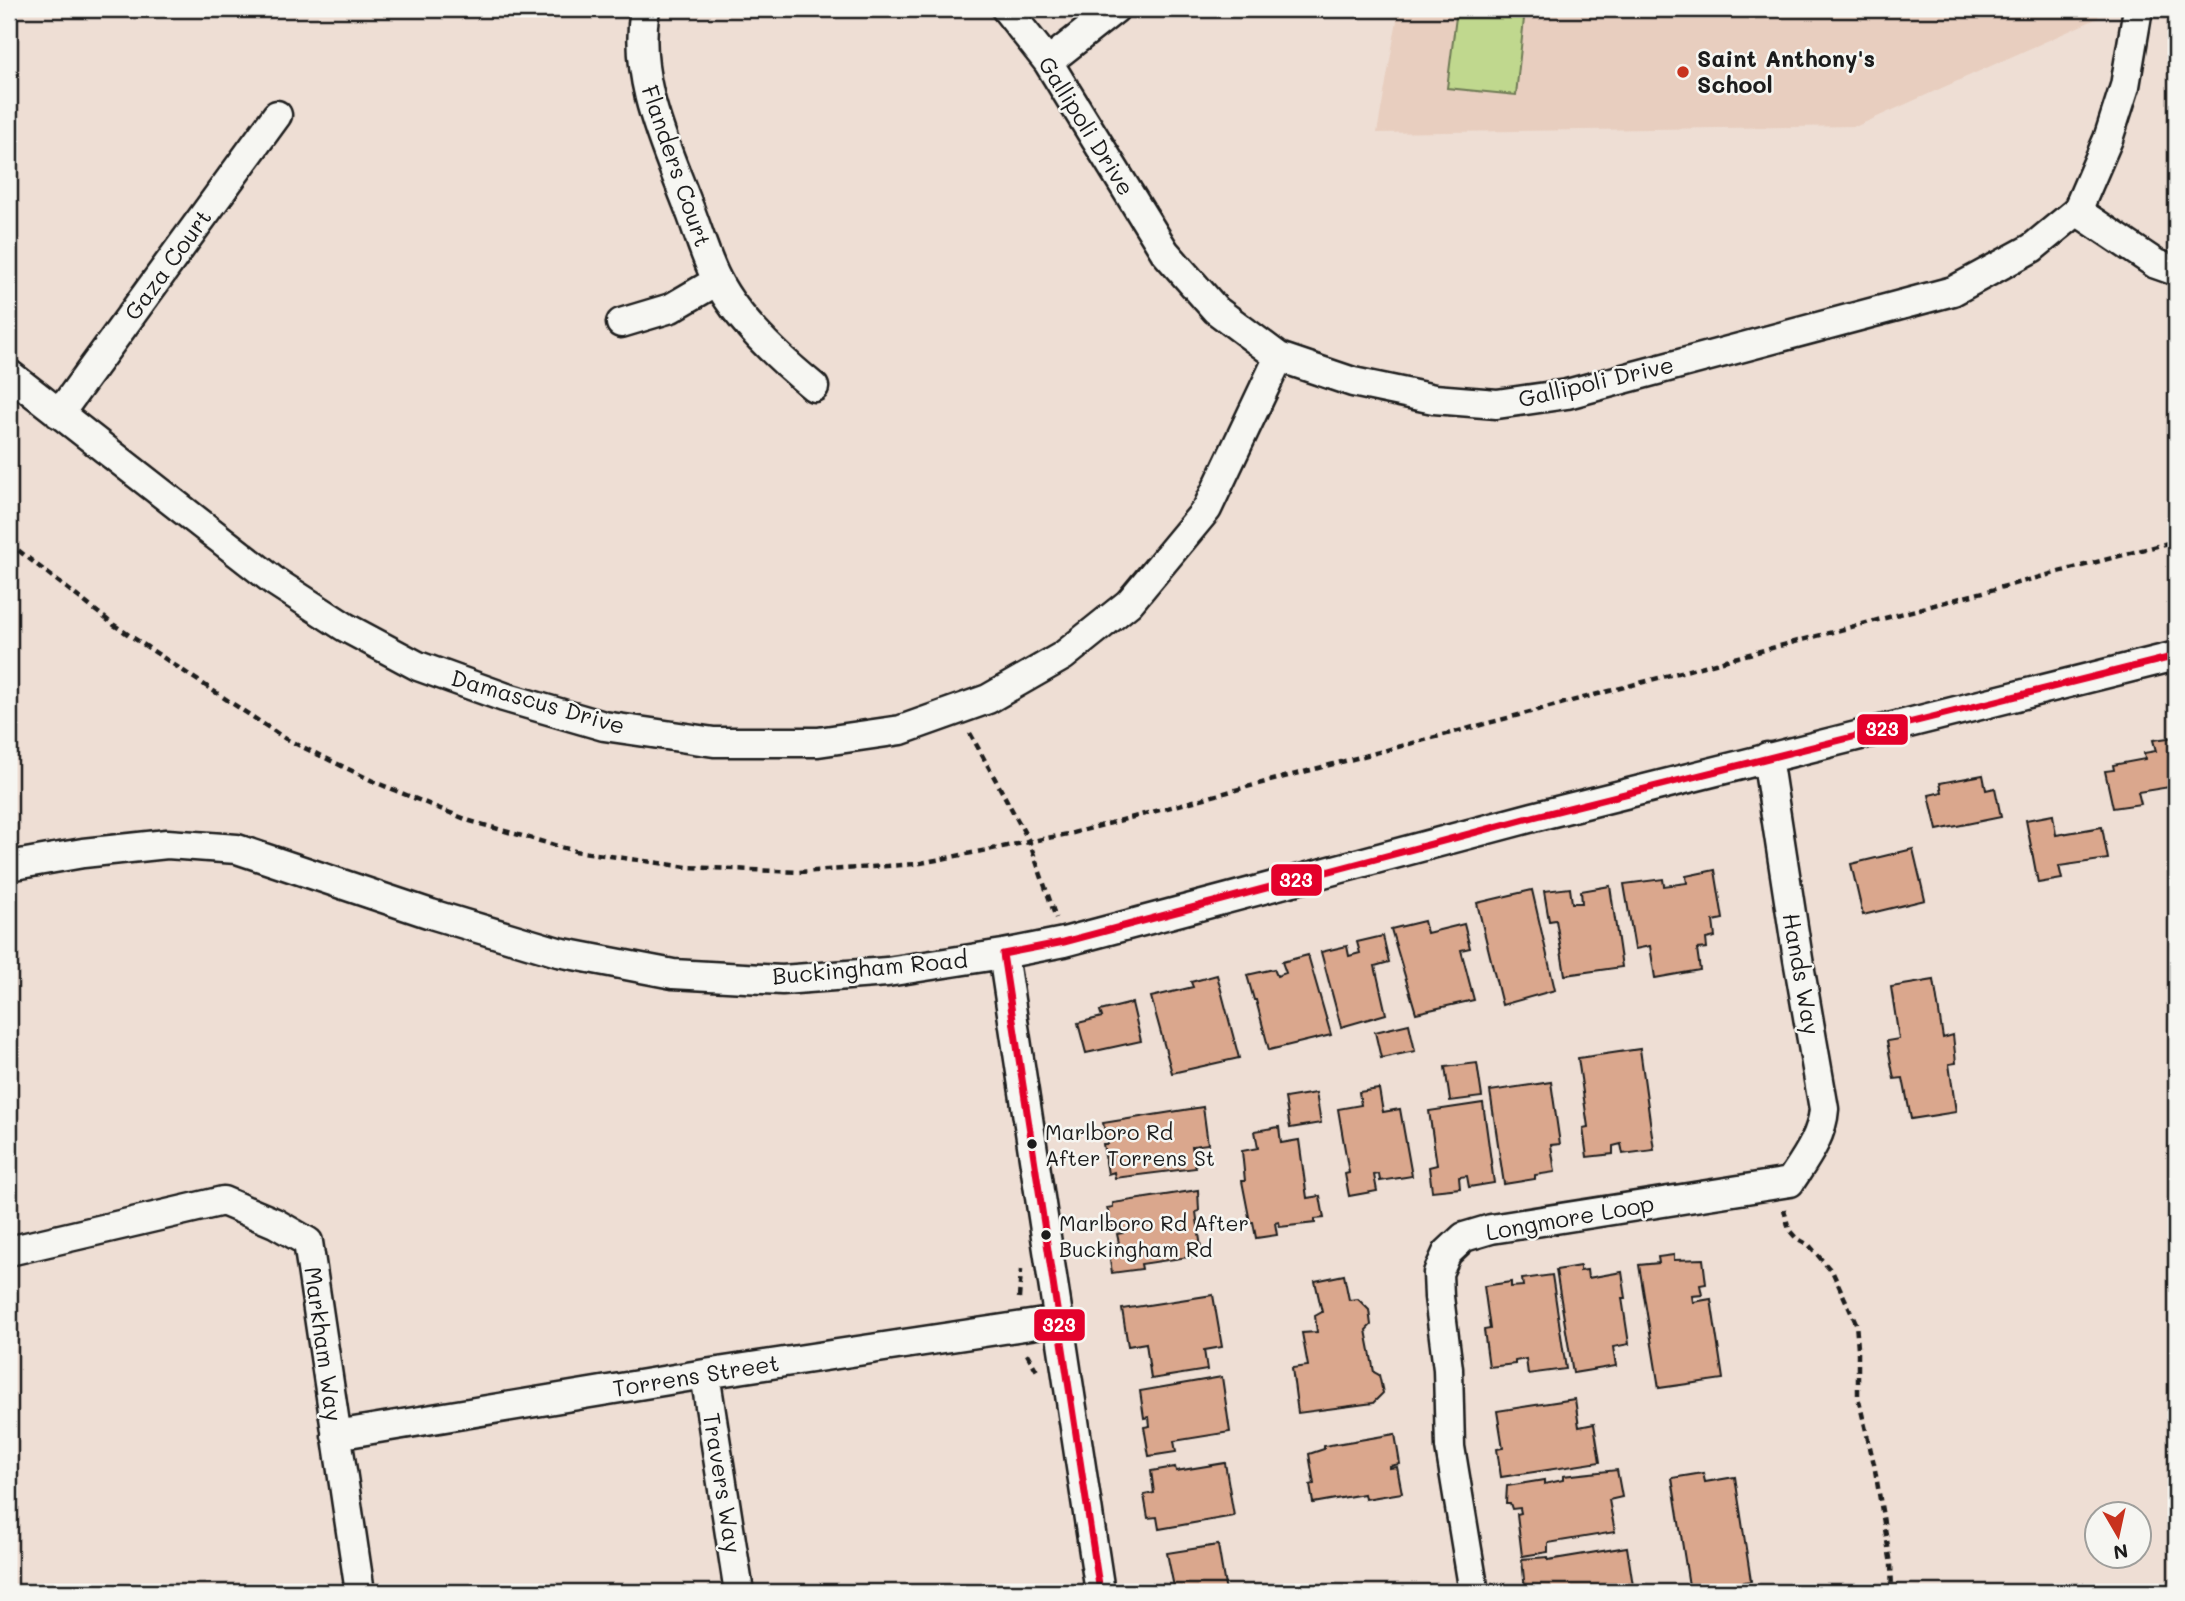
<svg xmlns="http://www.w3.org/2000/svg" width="2185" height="1601" viewBox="0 0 2185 1601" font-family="Mali,sans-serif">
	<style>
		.built { fill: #e8cebf }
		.green { fill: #c0d88e; stroke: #6e7a55; stroke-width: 2 }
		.building { fill: #daa78d; stroke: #1c1c1c; stroke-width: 2 }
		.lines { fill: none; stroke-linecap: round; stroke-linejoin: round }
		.minor-casing { stroke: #1c1c1c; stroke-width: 33 }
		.path { stroke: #1c1c1c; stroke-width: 4.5; stroke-dasharray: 7 5; stroke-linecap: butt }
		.minor { stroke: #f6f6f2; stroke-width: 28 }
		.bus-1-casing { stroke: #f6f6f2; stroke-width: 12 }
		.bus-1 { stroke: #e4002b; stroke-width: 7 }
		.poi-dot { fill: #c8321e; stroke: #f6f6f2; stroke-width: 2.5 }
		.bus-dot { fill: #1c1c1c; stroke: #f6f6f2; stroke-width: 2.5 }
		.labels { text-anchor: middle; stroke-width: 5; stroke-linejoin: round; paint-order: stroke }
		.bus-label { font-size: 21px; fill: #1c1c1c; stroke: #f6f6f2; text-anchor: start }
		.poi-label { font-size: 23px; font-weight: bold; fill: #1c1c1c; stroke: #f6f6f2; text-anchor: start }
		.street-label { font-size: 23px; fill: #1c1c1c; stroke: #f6f6f2 }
		.line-badge { stroke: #f6f6f2; stroke-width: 2.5 }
		.badge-label { font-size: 19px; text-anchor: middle; font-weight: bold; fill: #fff }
	</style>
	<rect width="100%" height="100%" fill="#eeded4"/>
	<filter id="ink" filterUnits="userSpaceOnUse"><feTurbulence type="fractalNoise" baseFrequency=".0143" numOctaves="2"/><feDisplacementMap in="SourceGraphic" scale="14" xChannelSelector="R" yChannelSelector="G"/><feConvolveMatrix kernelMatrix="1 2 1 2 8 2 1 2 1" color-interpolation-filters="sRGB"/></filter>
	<g filter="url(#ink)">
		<path class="built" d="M1399 9H2100L2098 18 1857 126 1377 133Z"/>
		<path class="green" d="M1457 9H1525L1516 95 1447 88Z"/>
		<path class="building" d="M2176 737V786L2138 792 2141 804 2113 808 2105 771 2114 770 2113 765 2145 759 2144 753 2156 751 2153 740Z
			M1983 775 1986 790 1995 788 2001 817 1937 830 1929 795 1942 792 1940 783Z
			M2053 815 2056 835 2102 827 2108 859 2059 866 2062 879 2038 883 2026 820Z
			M1913 849 1925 900 1863 915 1851 864Z
			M1715 870 1723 919 1713 921 1715 937 1706 939 1707 948 1697 949 1700 970 1655 978 1650 946 1635 949 1624 884 1663 879 1664 886 1687 883 1686 876Z
			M1610 886 1622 967 1565 975 1556 920 1549 921 1544 891 1570 888 1572 903H1582L1581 891Z
			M1532 890 1555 990 1502 1005 1477 903Z
			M1424 921 1427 933 1464 924 1470 948 1461 950 1474 1000 1416 1013 1391 929Z
			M1383 936 1389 962 1375 966 1386 1014 1341 1027 1321 952 1347 946 1349 956 1360 953 1357 942Z
			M1308 955 1331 1035 1269 1050 1256 1000H1254L1247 975 1274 969 1277 976 1286 973 1282 962Z
			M1217 975 1239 1058 1172 1073 1151 997 1193 987 1191 982Z
			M1934 980 1943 1038 1953 1035 1956 1063 1949 1064 1956 1112 1911 1119 1903 1078 1894 1079 1887 1041 1899 1039 1891 987Z
			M1132 1003 1141 1041 1086 1053 1078 1023 1102 1017 1100 1011Z
			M1409 1024 1415 1051 1381 1058 1375 1032Z
			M1640 1049 1654 1150 1623 1154 1621 1144 1613 1146V1154L1587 1157 1583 1128 1588 1127 1578 1058Z
			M1477 1063 1482 1097 1450 1101 1445 1067Z
			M1551 1082 1560 1144 1551 1145 1555 1172 1535 1175V1179L1504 1184 1490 1091Z
			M1379 1089 1383 1112 1400 1109 1412 1176 1380 1181 1379 1174 1374 1175 1377 1191 1349 1196 1345 1174 1349 1173 1338 1109 1361 1105 1359 1092Z
			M1316 1093 1321 1123 1290 1128 1285 1098Z
			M1483 1103 1494 1183 1469 1187 1467 1176 1459 1177 1460 1188 1432 1191 1429 1167 1437 1165 1429 1111Z
			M1203 1107 1208 1144 1192 1146 1196 1168 1115 1178 1114 1172 1108 1174 1103 1144H1108L1103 1123Z
			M1279 1127 1281 1143 1299 1140 1307 1198 1320 1196 1324 1218 1315 1219V1223L1280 1227 1279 1222 1275 1223 1277 1235 1256 1238 1253 1222H1250L1242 1181H1245L1242 1151 1258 1148 1255 1131Z
			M1198 1190 1199 1211 1196 1212 1202 1255 1141 1264 1142 1269 1112 1273 1108 1246 1119 1243 1117 1234 1123 1233 1122 1224 1112 1226 1107 1208 1113 1207V1203Z
			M1674 1255V1260L1703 1259 1706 1284 1700 1285 1702 1295 1692 1296 1693 1302 1711 1299 1723 1379 1659 1388 1639 1265 1659 1263 1658 1257Z
			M1580 1266V1271L1587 1270 1588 1278 1622 1272 1626 1298H1622L1629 1344 1613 1347 1616 1366 1573 1373 1556 1270Z
			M1344 1275 1349 1300 1358 1299 1369 1310 1371 1325 1366 1330 1374 1372 1379 1375 1383 1393 1373 1403 1298 1413 1292 1368 1308 1366 1302 1333 1317 1332 1315 1316 1322 1312 1315 1281Z
			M1552 1275 1566 1369 1528 1374 1526 1359 1515 1361V1364L1489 1367 1484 1330 1490 1329 1484 1286 1511 1282V1287L1523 1286 1522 1279Z
			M1213 1295 1222 1347 1204 1350 1207 1370 1151 1379 1146 1343 1128 1346 1122 1309Z
			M1222 1377 1230 1432 1174 1441 1176 1452 1149 1456 1144 1427 1150 1426 1149 1417 1144 1418 1140 1391Z
			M1575 1399 1579 1427 1594 1424 1600 1462 1501 1477 1497 1449 1503 1448 1497 1411Z
			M1395 1434 1400 1464 1389 1466V1468L1397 1467 1402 1493 1365 1499 1364 1494 1313 1503 1310 1485 1314 1484 1309 1454 1324 1449V1446Z
			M1225 1463 1234 1516 1159 1529 1157 1517 1148 1518 1144 1495 1154 1493 1151 1471 1175 1467 1176 1471Z
			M1617 1470 1622 1497 1609 1500 1615 1532 1548 1543V1552L1522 1556 1517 1514 1521 1513 1520 1508 1512 1509 1510 1503H1506L1507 1486 1544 1480V1484L1563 1480V1476Z
			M1703 1473 1705 1482 1735 1477 1751 1581 1737 1583V1586L1730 1587V1590L1690 1592 1672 1478Z
			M1218 1545 1226 1592H1175L1167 1553Z
			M1627 1547 1634 1592H1533L1532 1589 1525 1590 1522 1559 1548 1557V1560Z"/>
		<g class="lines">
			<g class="minor-casing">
				<path id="minor" d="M645 9C633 78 664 142 688 205 698 230 705 257 717 280 737 319 781 360 814 387
					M1006 9 1048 62 1165 252 1216 310 1279 357 1353 382 1434 399 1497 404 1567 394 1953 291 2032 248 2077 211 2108 139 2125 86 2138 9
					M1048 62 1115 9
					M2077 211 2156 264 2176 271
					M621 323 671 308 717 281
					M9 374 274 581 345 627 418 666 504 697 604 726 714 742H818L901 730 988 699 1063 656 1129 603 1207 509 1279 357
					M59 414 277 115
					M9 866 83 853 167 844 237 849 431 914 558 952 673 974 782 980 887 972 1003 954 1064 942 1533 817 2176 656
					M1003 954 1100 1592
					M9 1251 223 1201 275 1223 308 1242 360 1592
					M705 1374 739 1592
					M336 1435 705 1374 1057 1321
					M1474 1592 1450 1447 1448 1369 1439 1297 1438 1273 1447 1253 1464 1237 1491 1229 1790 1182C1805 1159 1822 1137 1824 1109L1798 959 1767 757"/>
			</g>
			<path class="path" d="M9 543 114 625 286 739 377 783 470 821 575 851 687 867 799 872 916 864 1073 833 2176 541
				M970 733 1029 841 1056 918
				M1784 1209 1789 1230 1796 1238 1809 1245 1833 1273 1856 1323 1858 1348V1397L1874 1464 1891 1564 1892 1592
				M1019 1298 1021 1270
				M1027 1354 1037 1371"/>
			<use href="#minor" class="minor"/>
			<g class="bus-1-casing">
				<path id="bus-1" d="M1003 954 1064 942 1533 817 2176 656
					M1003 954 1100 1592"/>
			</g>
			<use href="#bus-1" class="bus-1"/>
		</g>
	</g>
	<circle class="poi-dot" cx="1683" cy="72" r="7"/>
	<g class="bus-dot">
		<circle cx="1032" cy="1144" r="6"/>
		<circle cx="1046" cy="1235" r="6"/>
	</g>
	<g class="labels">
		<g class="bus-label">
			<text x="1045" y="1140">Marlboro Rd<tspan x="1045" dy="26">After Torrens St</tspan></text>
			<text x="1059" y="1231">Marlboro Rd After<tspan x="1059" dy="26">Buckingham Rd</tspan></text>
		</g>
		<g class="poi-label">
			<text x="1697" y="67">Saint Anthony's<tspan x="1697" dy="26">School</tspan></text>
		</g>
		<g class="street-label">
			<text transform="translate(1086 126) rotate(58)" y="8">Gallipoli Drive</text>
			<text transform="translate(676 166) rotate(71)" y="8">Flanders Court</text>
			<text transform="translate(168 265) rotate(-54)" y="8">Gaza Court</text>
			<text transform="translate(1596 382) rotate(-13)" y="8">Gallipoli Drive</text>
			<text transform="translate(538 702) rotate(16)" y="8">Damascus Drive</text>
			<text transform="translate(870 968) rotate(-5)" y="8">Buckingham Road</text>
			<text transform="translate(1801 974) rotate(80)" y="8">Hands Way</text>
			<text transform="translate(1570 1218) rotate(-10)" y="8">Longmore Loop</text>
			<text transform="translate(323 1344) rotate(82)" y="8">Markham Way</text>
			<text transform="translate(696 1376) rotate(-9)" y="8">Torrens Street</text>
			<text transform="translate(722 1483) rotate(81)" y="8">Travers Way</text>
		</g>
	</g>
	<g class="line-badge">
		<rect x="1856" y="713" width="53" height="33" rx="7" fill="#e4002b"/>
		<rect x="1270" y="863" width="53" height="34" rx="7" fill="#e4002b"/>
		<rect x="1033" y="1308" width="53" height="34" rx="7" fill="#e4002b"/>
	</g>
	<g class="badge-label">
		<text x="1882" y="736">323</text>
		<text x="1296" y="887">323</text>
		<text x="1059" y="1332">323</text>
	</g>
	<rect width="2185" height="1601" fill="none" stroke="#f6f6f2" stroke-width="35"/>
	<rect x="18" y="18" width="2150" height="1566" fill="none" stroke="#1c1c1c" stroke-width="2.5" filter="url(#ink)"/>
	<g transform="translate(2118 1535) rotate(171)"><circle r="33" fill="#f6f6f2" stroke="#9f9f9c" stroke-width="2"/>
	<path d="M0-5L12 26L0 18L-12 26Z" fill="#c8321e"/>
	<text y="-10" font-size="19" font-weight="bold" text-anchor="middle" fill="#1c1c1c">N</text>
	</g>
</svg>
